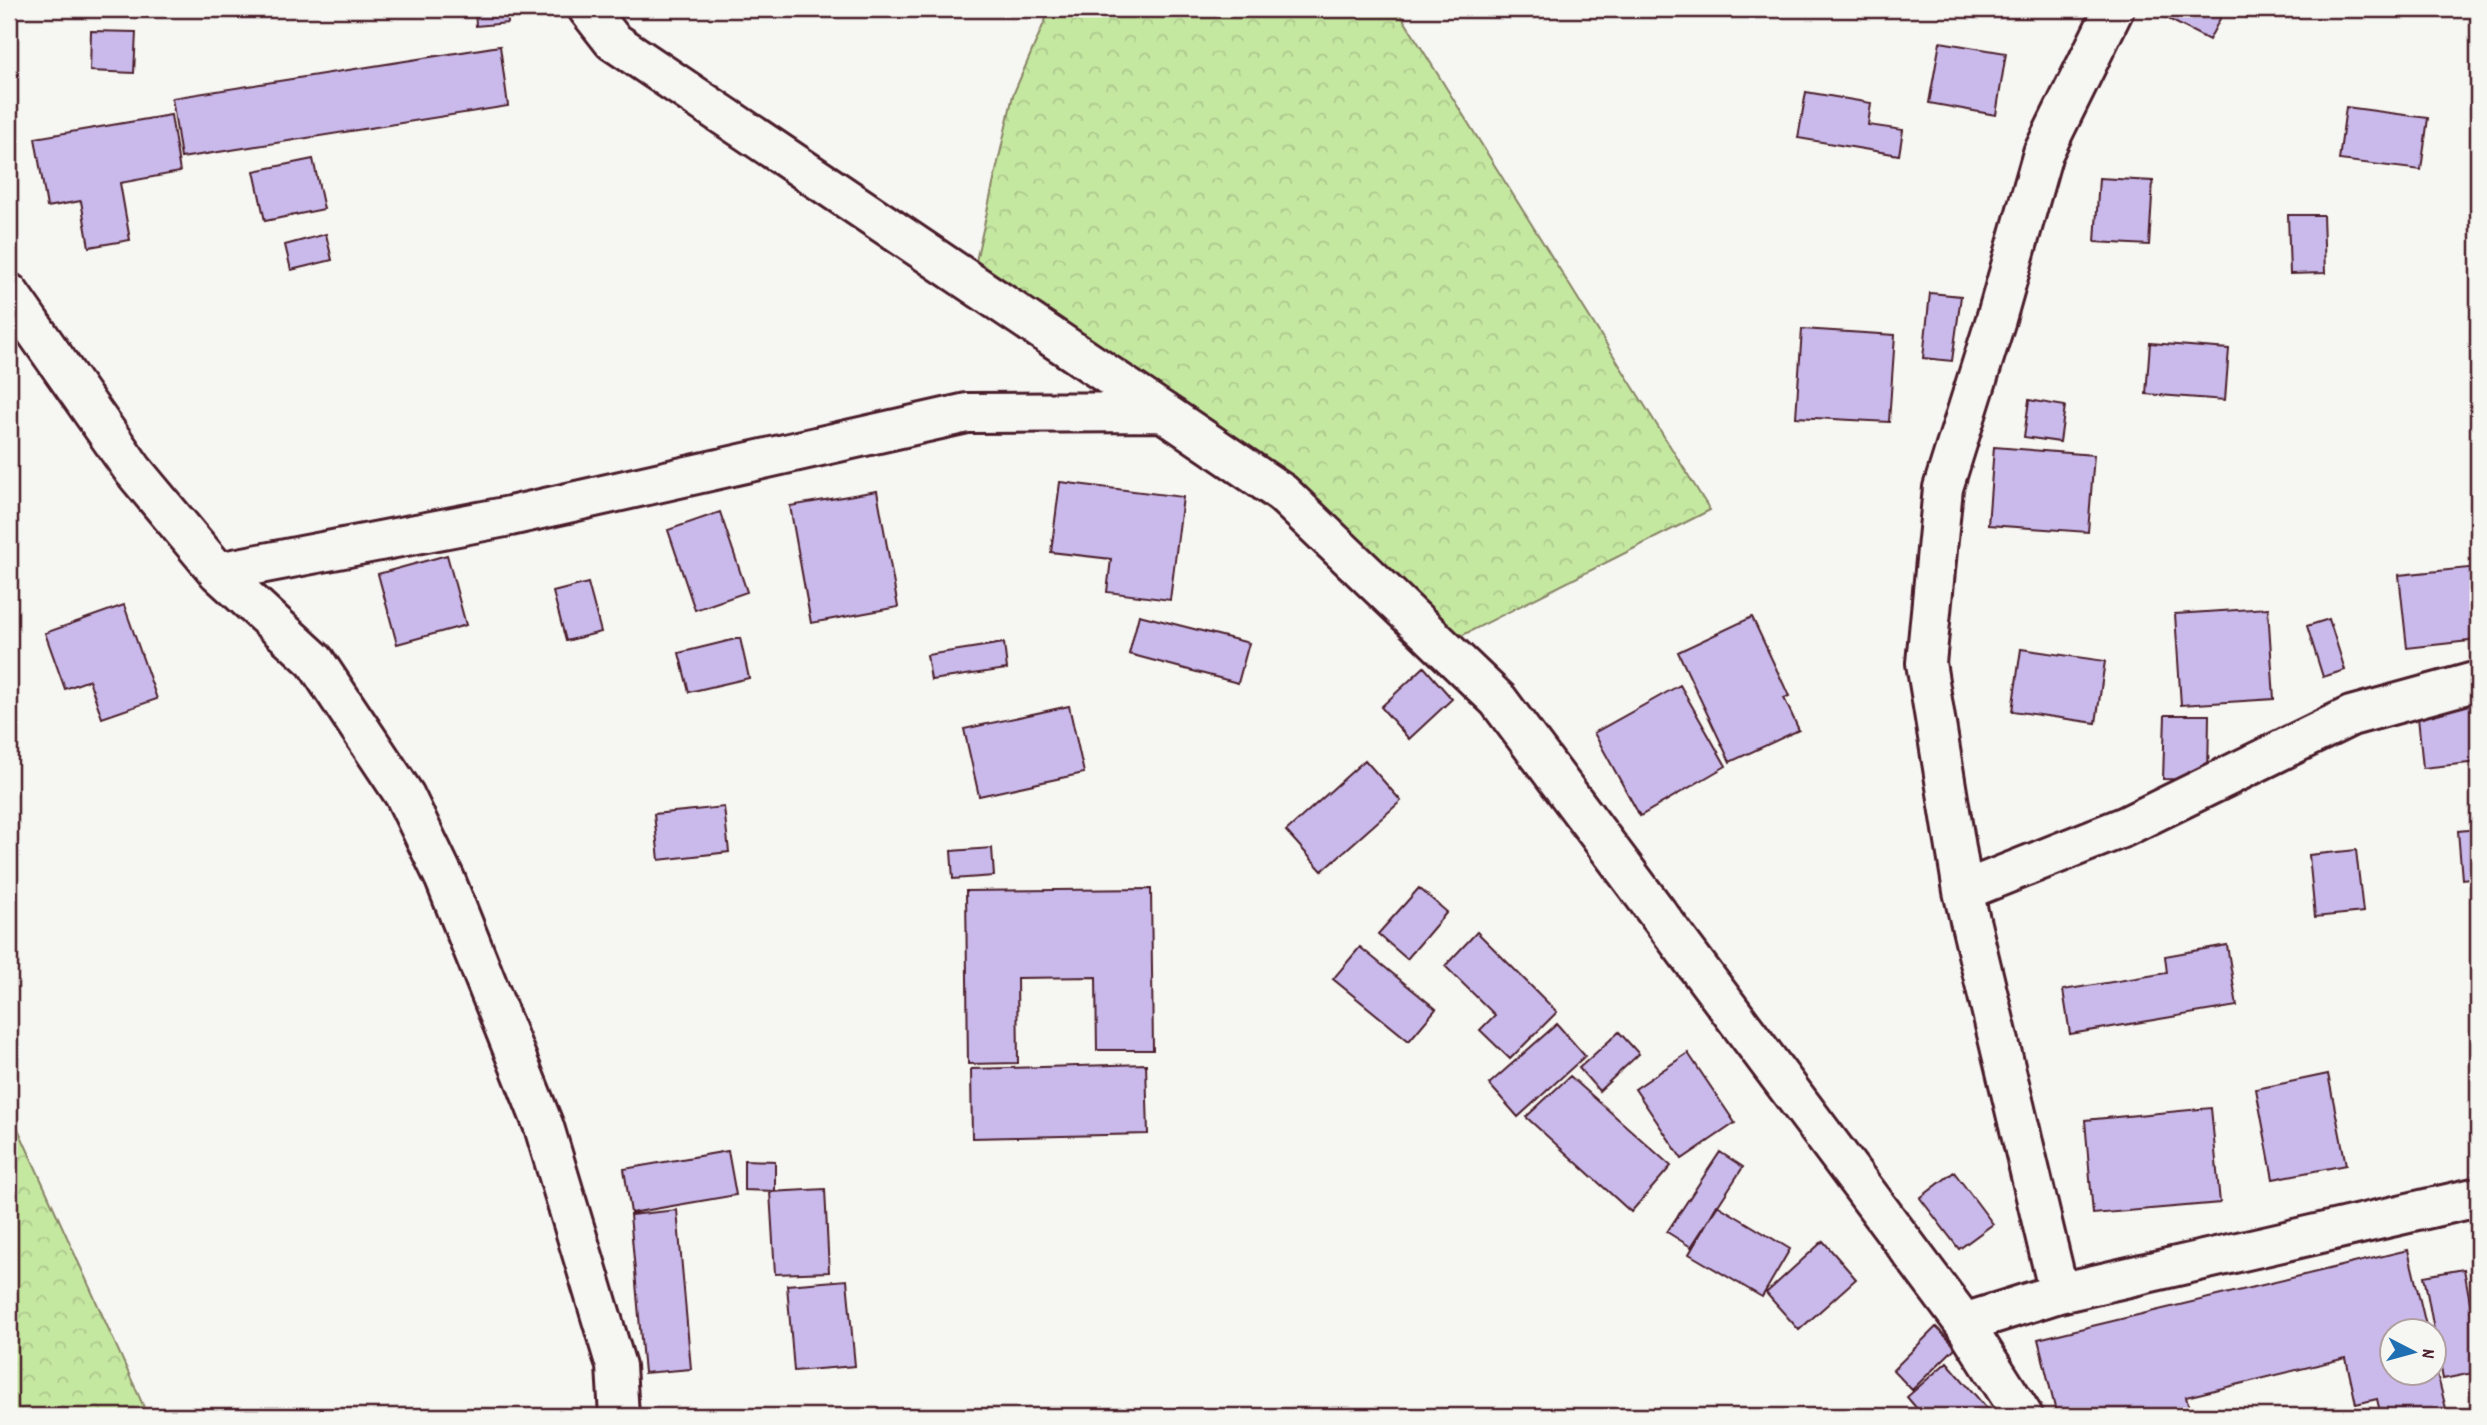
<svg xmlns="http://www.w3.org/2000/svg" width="2487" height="1425" viewBox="0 0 2487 1425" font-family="Dekko,sans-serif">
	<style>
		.forest { fill: url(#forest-crowns); stroke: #888466; stroke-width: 2 }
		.building { fill: #c9baeb; stroke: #4a1f2b; stroke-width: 2 }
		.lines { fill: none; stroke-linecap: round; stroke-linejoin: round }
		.minor-casing { stroke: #4a1f2b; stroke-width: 44 }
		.minor { stroke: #f6f6f2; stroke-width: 38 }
	</style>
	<defs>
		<pattern id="forest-crowns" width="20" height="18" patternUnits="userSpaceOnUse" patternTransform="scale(1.75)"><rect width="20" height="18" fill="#c5e8a1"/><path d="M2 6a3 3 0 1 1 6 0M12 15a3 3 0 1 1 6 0" fill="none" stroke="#abc78b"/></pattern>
	</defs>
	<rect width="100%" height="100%" fill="#f6f6f2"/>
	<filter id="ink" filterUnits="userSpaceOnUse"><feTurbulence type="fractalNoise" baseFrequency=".0143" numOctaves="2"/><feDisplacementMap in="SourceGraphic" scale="14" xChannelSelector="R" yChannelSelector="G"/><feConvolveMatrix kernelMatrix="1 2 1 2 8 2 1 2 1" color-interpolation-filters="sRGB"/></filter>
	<g filter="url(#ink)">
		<path class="forest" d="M1050 9H1397L1710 510 1447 643 970 288 1013 95Z
			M9 1109 143 1405 146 1416H9Z"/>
		<path class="building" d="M475 9H507L508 23 476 26Z
			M2149 9H2225L2209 40Z
			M91 31 136 32 134 73 90 71Z
			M1940 42 2006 53 1996 115 1929 103Z
			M500 46 508 106 181 158 172 98Z
			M1806 92 1871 103 1868 125 1903 130 1899 155 1798 138Z
			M2346 107 2428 118 2421 170 2339 160Z
			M171 115 180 172 120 183 130 240 89 247 81 201 47 207 35 138Z
			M313 159 324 209 265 221 254 171Z
			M2099 178 2153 181 2149 245 2095 242Z
			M2288 215H2323L2325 273 2290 274Z
			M326 234 332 260 291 270 285 245Z
			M1930 293 1961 296 1952 361 1923 358Z
			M1802 329 1895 335 1889 422 1796 417Z
			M2150 343 2229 349 2225 400 2146 394Z
			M2029 400 2065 406 2060 442 2024 437Z
			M1994 447 2094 455 2088 532 1988 525Z
			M1060 482 1183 497 1170 600 1107 592 1111 559 1051 552Z
			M877 491 898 607 811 623 790 506Z
			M720 512 747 592 695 610 668 530Z
			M447 555 466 625 397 644 378 574Z
			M2478 567V640L2407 648 2399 575Z
			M588 583 601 632 566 641 553 592Z
			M124 605 157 699 102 718 89 680 65 689 45 633Z
			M2268 608 2274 699 2181 705 2175 614Z
			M1139 615 1249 643 1238 683 1129 654Z
			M1752 617 1789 696 1784 698 1799 730 1730 762 1678 652Z
			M2329 619 2345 670 2323 677 2307 626Z
			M740 638 749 678 689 692 679 653Z
			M1004 643 1007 669 931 680 927 655Z
			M2021 649 2105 661 2096 723 2012 711Z
			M1424 667 1452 699 1409 739 1381 707Z
			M1680 685 1726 766 1640 816 1594 733Z
			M2478 701V762L2423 768 2417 707Z
			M1069 706 1084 773 979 796 964 729Z
			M2165 715H2209L2208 780 2163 779Z
			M1365 760 1401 801 1322 871 1286 831Z
			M724 807 729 852 659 860 654 814Z
			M2478 829V877L2462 879 2458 831Z
			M992 848 994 876 953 879 951 851Z
			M2356 850 2363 912 2315 917 2309 855Z
			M1419 888 1447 912 1407 959 1378 934Z
			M1151 889 1153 1050H1097L1096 977 1017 978 1018 1063 968 1064 966 891Z
			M1477 932 1557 1012 1510 1059 1480 1030 1495 1015 1445 966Z
			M2227 945 2237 1006 2070 1034 2063 990 2167 973 2165 956Z
			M1360 947 1436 1009 1409 1041 1333 979Z
			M2473 1014H2478V1096H2475Z
			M1557 1024 1585 1056 1518 1117 1489 1084Z
			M1619 1032 1639 1054 1599 1091 1579 1068Z
			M1688 1053 1735 1123 1682 1159 1635 1089Z
			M1146 1064 1148 1134 972 1138 971 1069Z
			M2328 1074 2346 1165 2273 1179 2256 1089Z
			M1570 1076 1671 1166 1631 1212 1526 1117Z
			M2211 1108 2220 1203 2093 1214 2085 1120Z
			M728 1151 736 1195 631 1213 624 1169Z
			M1720 1152 1743 1167 1691 1247 1667 1232Z
			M744 1160 775 1161V1191L744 1190Z
			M1954 1172 1993 1224 1959 1249 1920 1198Z
			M825 1189 829 1272 775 1274 770 1192Z
			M1717 1205 1790 1249 1762 1297 1689 1254Z
			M677 1210 691 1369 644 1373 630 1215Z
			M1823 1241 1856 1279 1799 1330 1766 1293Z
			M2408 1250 2427 1330H2392V1372H2434V1362L2448 1416H2381L2377 1399 2356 1404 2346 1358 2186 1397 2191 1416H2102L2101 1413 2089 1416H2057L2038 1339Z
			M2464 1269 2472 1313 2478 1312V1372L2443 1379 2424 1276Z
			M847 1280 855 1366 794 1371 787 1285Z
			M1936 1327 1956 1347 1912 1390 1893 1370Z
			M1947 1362 1993 1416H1923L1907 1397Z"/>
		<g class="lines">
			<g class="minor-casing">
				<path id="minor" d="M588 9 613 41 1163 412
					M9 293 133 470 218 572 315 661 405 796 445 879 544 1127 616 1366 619 1416
					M218 572 510 516 967 413 1163 412 1282 493 1498 700 1964 1323 2023 1416
					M1963 891 2124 827 2351 716 2478 681
					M2059 1293 1963 891 1926 663 1943 488 1996 319 2043 153 2114 9
					M1964 1323 2059 1293 2478 1197"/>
			</g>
			<use href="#minor" class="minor"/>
		</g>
	</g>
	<rect width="2487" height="1425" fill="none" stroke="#f6f6f2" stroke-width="35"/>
	<rect x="18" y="18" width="2452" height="1390" fill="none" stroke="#4a1f2b" stroke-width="2.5" filter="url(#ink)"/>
	<g transform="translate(2413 1352) rotate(96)"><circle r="33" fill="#f6f6f2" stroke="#b1a0a2" stroke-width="2"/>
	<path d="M0-5L12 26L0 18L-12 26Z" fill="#1f6fb2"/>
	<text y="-10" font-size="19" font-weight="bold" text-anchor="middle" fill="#4a1f2b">N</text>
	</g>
</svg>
